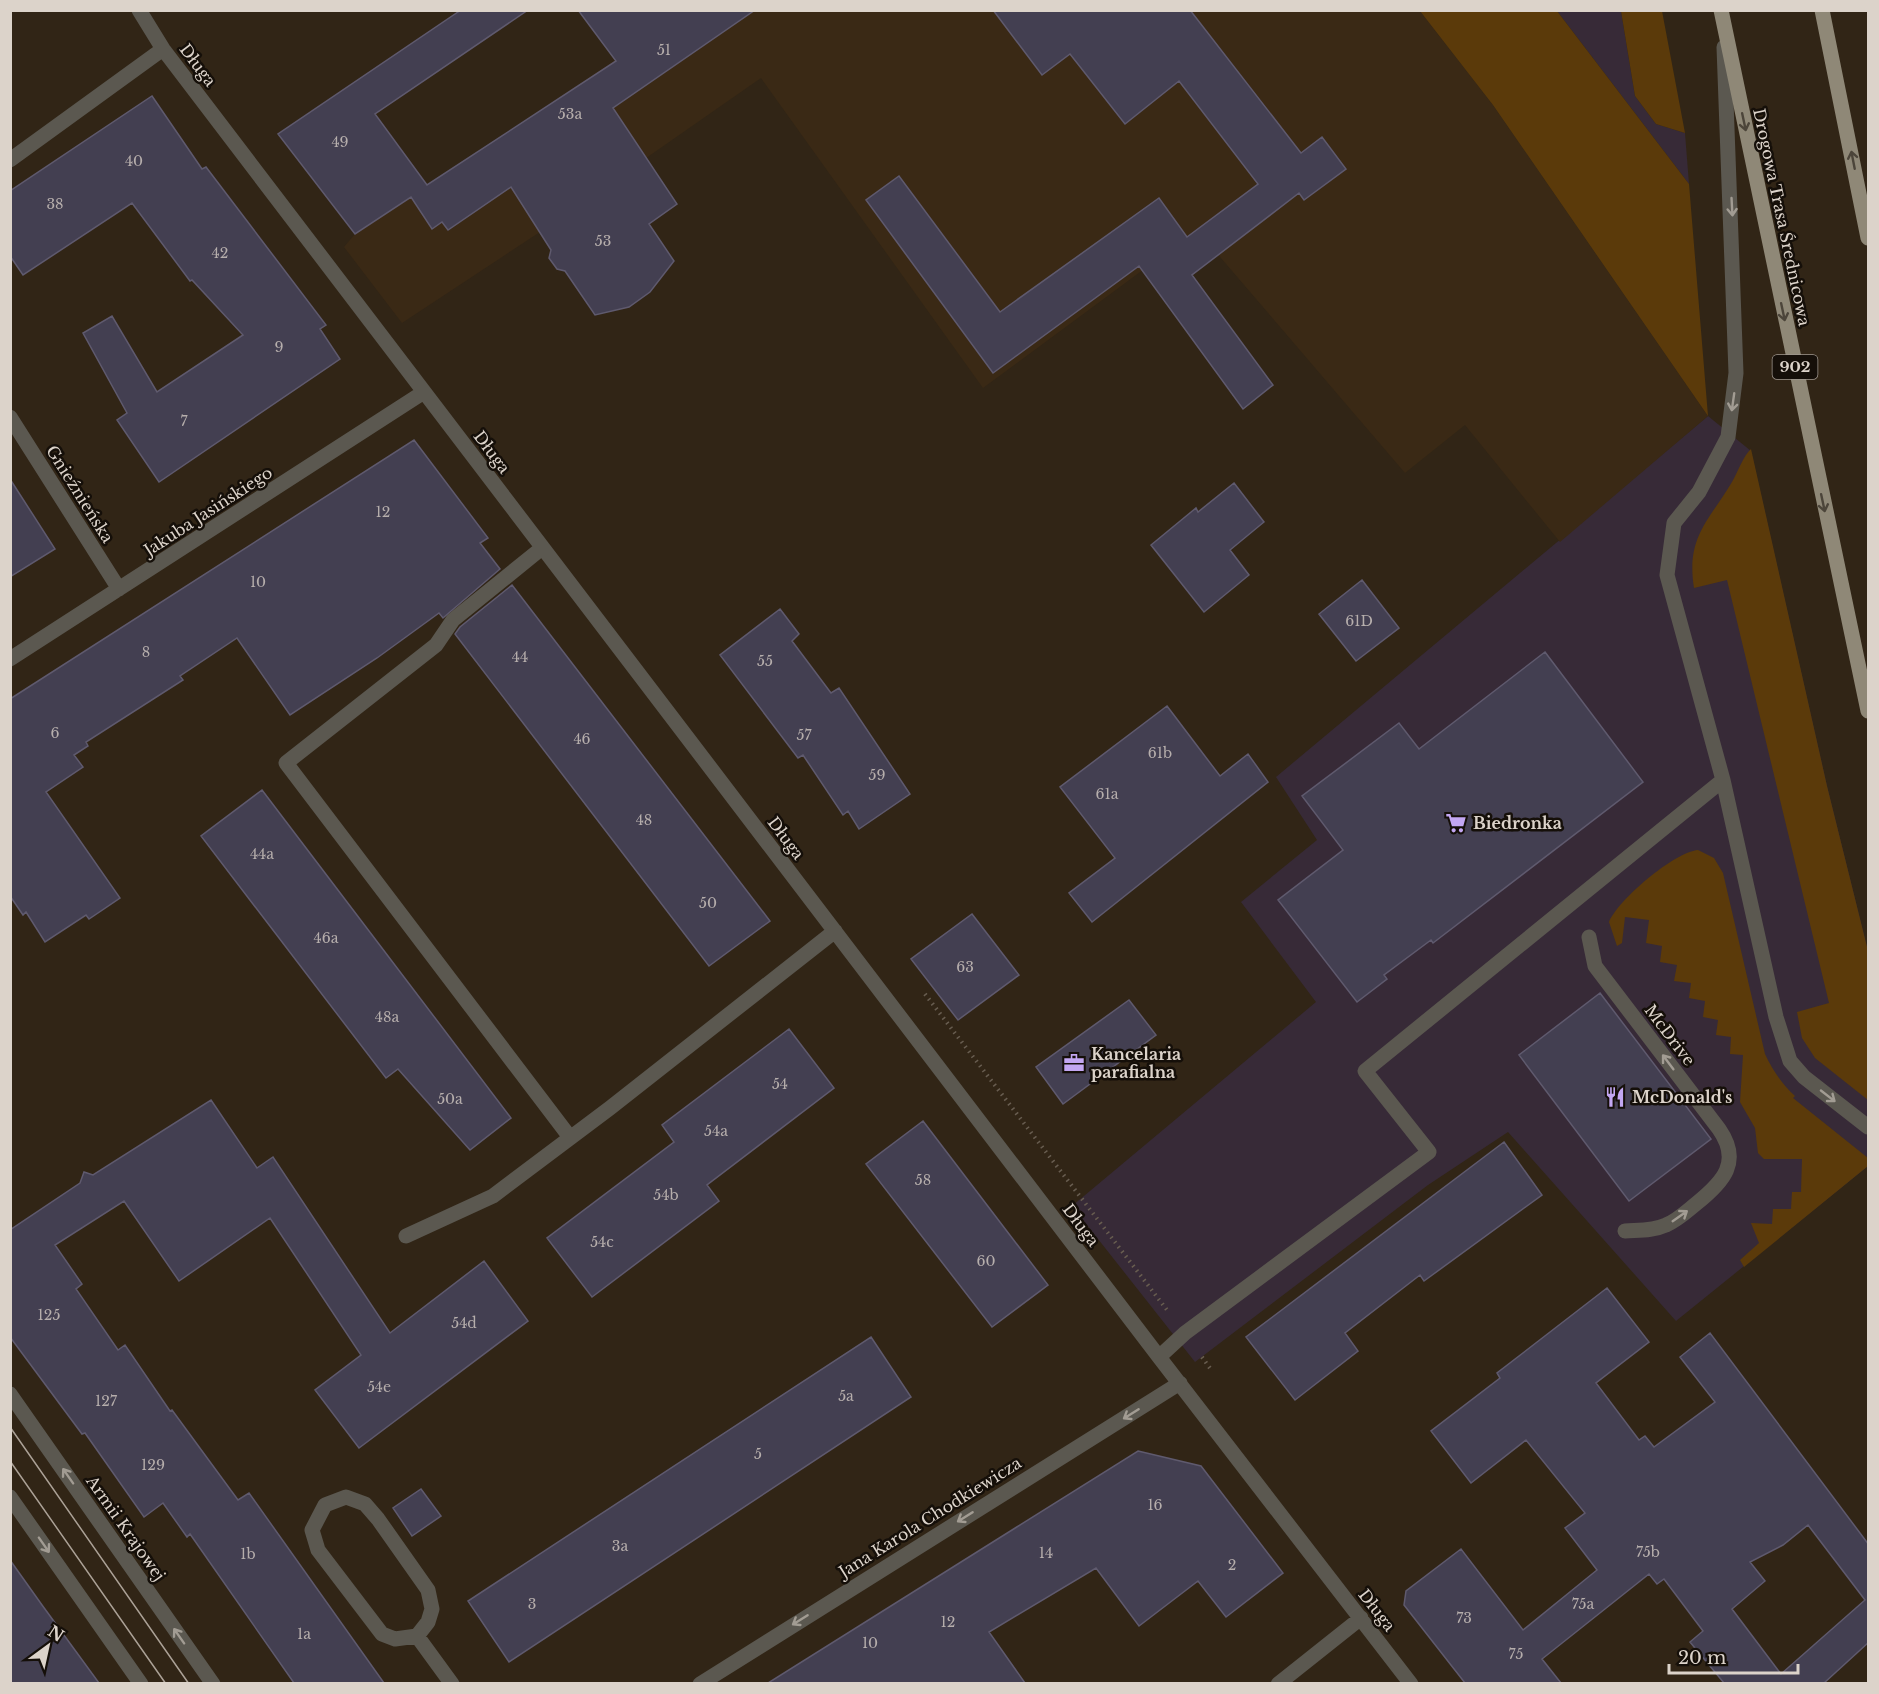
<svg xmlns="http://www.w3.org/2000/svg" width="1879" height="1694" viewBox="0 0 1879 1694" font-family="'Libre Baskerville',serif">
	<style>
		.commercial { fill: #372a37 }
		.built { fill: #3a2915 }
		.green { fill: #5b3a0a }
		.building { fill: #433f51; stroke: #5f5a6e; stroke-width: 1.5; fill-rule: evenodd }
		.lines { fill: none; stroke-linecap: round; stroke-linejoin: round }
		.path { stroke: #685d50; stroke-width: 4; stroke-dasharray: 1.5 4.5; stroke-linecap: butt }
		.minor { stroke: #5b5850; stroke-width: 15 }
		.major { stroke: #8f8877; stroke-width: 15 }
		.tram { stroke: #aba196; stroke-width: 1.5 }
		.oneway { stroke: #4c453a }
		.oneway2 { stroke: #a29c93 }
		.labels { text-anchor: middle; stroke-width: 5; stroke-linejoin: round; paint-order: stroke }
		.number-label { font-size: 14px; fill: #b6aeac }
		.shield { fill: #150f09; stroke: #a09890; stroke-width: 1.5 }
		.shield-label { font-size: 15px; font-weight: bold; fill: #dcd3ca }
		.street-label { font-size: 16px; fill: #dcd3ca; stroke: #150f09 }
		.poi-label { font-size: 16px; font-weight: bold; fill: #dcd3ca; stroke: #150f09; text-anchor: start }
	</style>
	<rect width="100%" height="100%" fill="#312516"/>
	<path class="commercial" d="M1557 11H1621L1635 96 1656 124 1685 133 1689 184Z
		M1708 416 1751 451 1827 786 1868 951V1166L1676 1321 1508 1132 1428 1185 1195 1362 1072 1206 1316 1002 1241 902 1317 840 1276 777Z"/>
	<path class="built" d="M689 11H1420L1493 105 1708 416 1560 542 1465 425 1405 473 1197 230 983 388 761 78 540 232 402 323 344 247 355 234Z"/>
	<path class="green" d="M1420 11H1557L1689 184 1708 416 1493 105Z
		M1621 11H1662L1685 133 1656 124 1635 96Z
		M1751 449 1827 786 1868 951V1100L1815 1058 1802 1038 1797 1012 1829 1003 1727 580 1694 588C1686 537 1708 522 1732 482 1738 472 1743 456 1751 449Z
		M1698 850 1714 858 1723 873 1765 1054C1773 1071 1782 1084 1795 1096L1793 1098 1868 1158V1166L1744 1267 1740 1260 1759 1243 1751 1223 1772 1224 1773 1209H1791L1792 1192H1801L1802 1159H1764L1758 1153 1755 1128 1740 1102 1743 1055 1730 1054 1731 1037 1716 1035 1718 1020 1703 1017 1705 1001 1689 998 1691 983 1674 981 1677 965 1660 962 1662 946 1646 943 1649 920 1625 917 1622 943 1617 946 1609 922C1618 900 1674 852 1698 850Z"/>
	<path class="building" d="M461 10H528L375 114 427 185 616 61 578 10H755L613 108 677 204 649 224 674 261 650 292 629 307 595 315 565 271 557 269 549 258 551 250 511 187 448 230 442 222 432 229 411 197 355 234 278 134Z
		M993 10H1190L1301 153 1322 137 1346 169 1304 200 1299 193 1192 275 1273 385 1243 409 1139 266 993 373 866 200 899 176 1000 312 1159 198 1187 237 1258 184 1179 81 1125 124 1070 54 1042 75Z
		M152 96 202 169 206 167 326 325 320 329 340 359 159 482 117 420 127 413 83 333 112 316 157 392 243 335 192 280 190 281 132 203 23 275 10 256V191Z
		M414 440 488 538 480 543 500 569 443 618 439 613 377 658 290 715 237 638 180 676 183 680 86 742 88 746 74 755 83 767 46 792 120 898 89 919 86 915 45 942 26 912 23 915 10 896V699Z
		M10 479 55 549 10 577Z
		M1234 483 1264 522 1230 550 1249 575 1204 612 1151 545 1196 508 1198 512Z
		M1362 580 1399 628 1356 661 1319 614Z
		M512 585 770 921 709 966 455 634 460 627Z
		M780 609 799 634 792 641 831 693 839 688 910 794 859 829 848 811 843 815 803 755 798 758 720 655Z
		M1545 652 1643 782 1433 943 1431 940 1384 975 1387 979 1357 1002 1278 900 1343 850 1302 796 1399 723 1419 749Z
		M1167 706 1220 776 1248 754 1268 782 1092 922 1069 893 1115 858 1060 787Z
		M262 790 511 1118 470 1150 398 1069 386 1078 201 836Z
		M972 914 1019 975 958 1020 911 959Z
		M1600 993 1711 1139 1629 1201 1519 1055Z
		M1129 1000 1156 1035 1063 1104 1036 1067Z
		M789 1029 834 1088 707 1185 719 1201 592 1297 547 1238 674 1142 662 1125Z
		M211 1100 257 1168 273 1157 390 1333 484 1261 528 1321 359 1448 315 1390 361 1355 270 1218 179 1281 124 1201 55 1245 82 1284 76 1289 118 1350 125 1345 170 1411 172 1410 238 1500 249 1493 384 1683H294L190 1534 187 1537 163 1503 144 1517 85 1433 82 1434 10 1337V1230L80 1183 84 1172 93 1175Z
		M923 1121 1048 1285 992 1327 866 1164Z
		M1504 1142 1542 1195 1424 1281 1420 1275 1345 1333 1358 1351 1295 1400 1246 1337Z
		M1607 1288 1649 1342 1596 1383 1639 1440 1645 1436 1654 1447 1715 1402 1680 1357 1710 1333 1869 1545V1642L1824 1683H1724L1690 1642 1703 1631 1664 1579 1657 1584 1649 1574 1542 1659 1561 1683H1465L1404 1605 1406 1591 1461 1549 1523 1630 1597 1570 1565 1528 1585 1513 1526 1440 1471 1483 1431 1431 1500 1378 1497 1373ZM1808 1525 1865 1600 1781 1674 1732 1609 1765 1581 1750 1562 1783 1545Z
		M871 1337 911 1397 509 1662 468 1601Z
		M1138 1451 1201 1466 1283 1573 1226 1617 1198 1581 1139 1626 1096 1568 989 1632 1025 1683H768Z
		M421 1489 441 1516 412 1536 393 1508Z
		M10 1560 42 1605 99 1683H10Z"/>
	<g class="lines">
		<path class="path" d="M925 994 1167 1310
			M1202 1357 1212 1371"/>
		<path class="minor" d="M139 10 163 49 1159 1357 1411 1684
			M1724 47 1736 373 1728 437 1699 492 1674 523 1667 575 1723 780 1776 1017 1790 1061 1804 1077 1868 1127
			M10 160 163 49
			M10 417 119 589
			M542 548 453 620 436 645 286 763 569 1136
			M10 659 424 392
			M1589 937 1595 966 1719 1129C1742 1162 1723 1182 1697 1203 1687 1211 1678 1220 1666 1225 1653 1231 1638 1230 1625 1231
			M406 1236 493 1196 610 1108 835 931
			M1159 1357 1185 1333 1429 1152 1365 1071 1723 780
			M10 1394 213 1684
			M10 1497 141 1684
			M346 1497 365 1504 378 1519 428 1590 432 1609 428 1622 417 1636 395 1639 382 1634 318 1550 312 1530 325 1505Z
			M417 1636 452 1684
			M700 1684 1180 1383
			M1278 1684 1361 1618"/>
		<path class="major" d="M1721 10 1868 711
			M1822 10 1868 238"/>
		<path class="tram" d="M10 1427 189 1684
			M10 1461 166 1684"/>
	</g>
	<defs><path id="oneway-shaft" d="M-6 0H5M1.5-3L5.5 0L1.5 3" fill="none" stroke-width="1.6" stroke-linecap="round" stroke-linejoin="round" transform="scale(1.5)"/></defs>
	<g class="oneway">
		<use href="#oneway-shaft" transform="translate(1744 122) rotate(78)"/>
		<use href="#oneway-shaft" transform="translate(1853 160) rotate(-101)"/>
		<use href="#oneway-shaft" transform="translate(1783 312) rotate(78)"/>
		<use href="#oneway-shaft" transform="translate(1823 503) rotate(78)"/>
	</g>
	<g class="oneway2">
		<use href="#oneway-shaft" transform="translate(1732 207) rotate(87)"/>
		<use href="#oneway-shaft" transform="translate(1733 402) rotate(98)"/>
		<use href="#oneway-shaft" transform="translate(1668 1062) rotate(-127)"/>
		<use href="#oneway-shaft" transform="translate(1828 1096) rotate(38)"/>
		<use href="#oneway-shaft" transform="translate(1680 1216) rotate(-35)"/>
		<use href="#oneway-shaft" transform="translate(1131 1414) rotate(148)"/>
		<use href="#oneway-shaft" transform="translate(68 1476) rotate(-125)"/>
		<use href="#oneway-shaft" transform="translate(965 1517) rotate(148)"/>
		<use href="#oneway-shaft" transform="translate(44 1545) rotate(55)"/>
		<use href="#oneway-shaft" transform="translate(800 1620) rotate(148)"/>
		<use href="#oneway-shaft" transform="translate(179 1636) rotate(-125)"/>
	</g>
	<defs>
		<g id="supermarket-bare" transform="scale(1.62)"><path d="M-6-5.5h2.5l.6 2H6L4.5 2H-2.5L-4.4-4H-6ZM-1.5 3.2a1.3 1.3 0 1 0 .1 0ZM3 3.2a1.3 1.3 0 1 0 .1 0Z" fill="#c3a7f2" stroke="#150f09" stroke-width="2.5" paint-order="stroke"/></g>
		<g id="office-bare" transform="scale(1.62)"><path d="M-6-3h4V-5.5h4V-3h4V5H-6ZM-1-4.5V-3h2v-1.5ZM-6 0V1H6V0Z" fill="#c3a7f2" stroke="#150f09" stroke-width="2.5" paint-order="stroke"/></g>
		<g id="restaurant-bare" transform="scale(1.62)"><path d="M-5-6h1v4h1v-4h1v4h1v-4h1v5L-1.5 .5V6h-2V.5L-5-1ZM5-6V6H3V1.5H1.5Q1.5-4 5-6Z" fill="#c3a7f2" stroke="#150f09" stroke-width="2.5" paint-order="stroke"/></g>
	</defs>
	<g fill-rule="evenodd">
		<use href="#supermarket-bare" x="1456" y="823"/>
		<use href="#office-bare" x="1074" y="1063"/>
		<use href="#restaurant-bare" x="1615" y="1097"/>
	</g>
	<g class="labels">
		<g class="number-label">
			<text x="664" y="55">51</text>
			<text x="570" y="119">53a</text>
			<text x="340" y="147">49</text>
			<text x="134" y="166">40</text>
			<text x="55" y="209">38</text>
			<text x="603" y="246">53</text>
			<text x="220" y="258">42</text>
			<text x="279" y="352">9</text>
			<text x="184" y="426">7</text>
			<text x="383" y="517">12</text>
			<text x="258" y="587">10</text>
			<text x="1359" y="626">61D</text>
			<text x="146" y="657">8</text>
			<text x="520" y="662">44</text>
			<text x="765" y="666">55</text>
			<text x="55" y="738">6</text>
			<text x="804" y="740">57</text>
			<text x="582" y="744">46</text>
			<text x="1160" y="758">61b</text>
			<text x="877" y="780">59</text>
			<text x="1107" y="799">61a</text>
			<text x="644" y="825">48</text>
			<text x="262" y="859">44a</text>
			<text x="708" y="908">50</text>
			<text x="326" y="943">46a</text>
			<text x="965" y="972">63</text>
			<text x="387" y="1022">48a</text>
			<text x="780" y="1089">54</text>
			<text x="450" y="1104">50a</text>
			<text x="716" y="1136">54a</text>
			<text x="923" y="1185">58</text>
			<text x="666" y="1200">54b</text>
			<text x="602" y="1247">54c</text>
			<text x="986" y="1266">60</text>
			<text x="49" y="1320">125</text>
			<text x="464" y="1328">54d</text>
			<text x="379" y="1392">54e</text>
			<text x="846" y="1401">5a</text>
			<text x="106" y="1406">127</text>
			<text x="758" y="1459">5</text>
			<text x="153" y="1470">129</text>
			<text x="1155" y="1510">16</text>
			<text x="620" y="1551">3a</text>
			<text x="1648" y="1557">75b</text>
			<text x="1046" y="1558">14</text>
			<text x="248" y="1559">1b</text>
			<text x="1232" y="1570">2</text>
			<text x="532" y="1609">3</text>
			<text x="1583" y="1609">75a</text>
			<text x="1464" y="1623">73</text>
			<text x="948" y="1627">12</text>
			<text x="304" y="1639">1a</text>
			<text x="870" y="1648">10</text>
			<text x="1516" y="1659">75</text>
		</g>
		<rect class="shield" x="1772.5" y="355" width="45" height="24" rx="4.5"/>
		<g class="shield-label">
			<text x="1795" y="372">902</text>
		</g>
		<g class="street-label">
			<text transform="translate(198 65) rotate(53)" y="6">Długa</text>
			<text transform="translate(1782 217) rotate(78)" y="6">Drogowa Trasa Średnicowa</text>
			<text transform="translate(492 452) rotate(53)" y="6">Długa</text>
			<text transform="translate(80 494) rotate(58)" y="6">Gnieźnieńska</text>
			<text transform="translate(208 511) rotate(-33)" y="6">Jakuba Jasińskiego</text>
			<text transform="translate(786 838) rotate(53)" y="6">Długa</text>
			<text transform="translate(1670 1035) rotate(53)" y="6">McDrive</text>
			<text transform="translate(1081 1225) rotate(53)" y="6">Długa</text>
			<text transform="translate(930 1517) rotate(-32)" y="6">Jana Karola Chodkiewicza</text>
			<text transform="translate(126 1528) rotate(55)" y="6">Armii Krajowej</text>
			<text transform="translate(1377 1610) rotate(52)" y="6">Długa</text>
		</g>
		<g class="poi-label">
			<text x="1473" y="829">Biedronka</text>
			<text x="1091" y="1060">Kancelaria<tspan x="1091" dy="18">parafialna</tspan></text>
			<text x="1632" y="1103">McDonald's</text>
		</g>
	</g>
	<rect width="1879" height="1694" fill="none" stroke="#dcd3ca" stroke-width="24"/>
	<g transform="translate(48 1646) rotate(33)" stroke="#150f09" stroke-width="4.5" paint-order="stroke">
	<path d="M0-4.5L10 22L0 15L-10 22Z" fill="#dcd3ca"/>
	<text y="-9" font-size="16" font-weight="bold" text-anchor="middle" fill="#dcd3ca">N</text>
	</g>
	<path d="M1669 1664v9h129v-9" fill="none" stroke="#dcd3ca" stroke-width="3"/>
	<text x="1678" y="1664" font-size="18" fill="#dcd3ca" stroke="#150f09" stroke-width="4.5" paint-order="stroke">20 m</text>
</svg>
